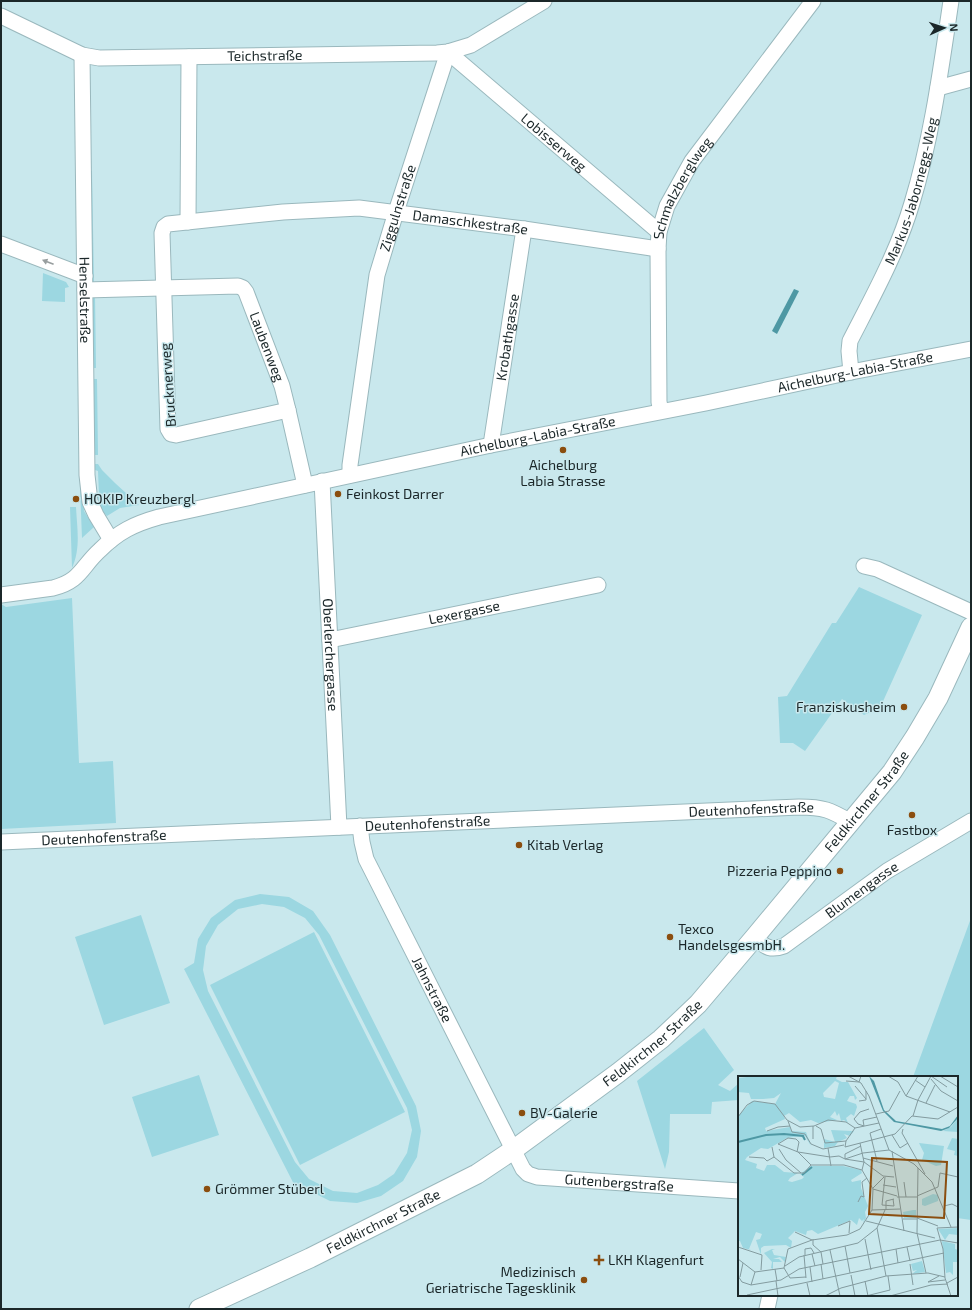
<svg xmlns="http://www.w3.org/2000/svg" width="972" height="1310" viewBox="0 0 972 1310" font-family="'Exo 2',sans-serif">
	<style>
		.green { fill: #9cd7e1; fill-rule: evenodd }
		.water { fill: #4e98a4 }
		.lines { fill: none; stroke-linecap: round; stroke-linejoin: round }
		.minor-casing { stroke: #9ab8bd; stroke-width: 17 }
		.major-casing { stroke: #9ab8bd; stroke-width: 21 }
		.minor { stroke: #fff; stroke-width: 15 }
		.major { stroke: #fff; stroke-width: 19 }
		.oneway { fill: #989e9f }
		.poi-dot { fill: #8b4e0f; stroke: #c9e8ed; stroke-width: 1.5 }
		.labels { text-anchor: middle; stroke-width: 3; stroke-linejoin: round; paint-order: stroke }
		.street-label { font-size: 14px; fill: #1b2729; stroke: #c9e8ed }
		.poi-label { font-size: 14px; fill: #1b2729; stroke: #c9e8ed; text-anchor: start }
		.inset-river { fill: none; stroke: #4e98a4; stroke-width: 2 }
		.inset-road { fill: none; stroke: #839b9f; stroke-width: 1 }
		.view { fill: #8b4e0f; fill-opacity: 0.15; stroke: #8b4e0f; stroke-width: 2 }
		.inset-edge { fill: none; stroke: #1b2729; stroke-width: 2 }
	</style>
	<rect width="100%" height="100%" fill="#c9e8ed"/>
	<path class="green" d="M89 171H92L94 283H91Z
		M43 273 66 282 69 287 65 288V302L42 301Z
		M91 295H95L96 368H92Z
		M92 379H97L98 455H94Z
		M94 464H98L102 470 115 483 139 505 120 508 107 516 102 511 96 497 99 496 98 471 95 470Z
		M80 488H83L84 511 94 527 82 538Z
		M70 507H76C77 528 81 548 72 568Z
		M859 587 922 615 880 708 864 715 842 699 805 751 793 743H780L778 697 787 696 832 623H836Z
		M72 598 79 763 113 761 116 823 1 829V604L6 607Z
		M260 894 289 897 313 911 330 935 416 1106 421 1131 417 1157 403 1181 381 1196 357 1203 330 1201 308 1190 299 1194 184 969 194 963 198 939 211 918 235 900ZM262 904 284 907 305 918 319 935 407 1108 412 1130 407 1153 394 1174 378 1185 357 1193 333 1191 309 1179 295 1162 208 991 203 970 206 946 218 925 238 909Z
		M141 915 170 1003 104 1025 75 937Z
		M971 918V1220L957 1218V1077H913Z
		M314 932 405 1112 300 1165 210 985Z
		M704 1028 734 1070 718 1085 730 1091 739 1083V1100L712 1102 711 1114H670L669 1152 665 1169 637 1081Z
		M199 1075 219 1135 152 1157 132 1097Z"/>
	<path class="water" d="M794 289 799 291 777 334 772 331Z"/>
	<g class="lines">
		<g class="minor-casing">
			<g id="minor">
				<path id="s1" d="M1 16 82 55 99 58 437 53 448 52 471 45 544 1"/>
				<path id="s2" d="M448 52 659 232"/>
				<path id="s3" d="M82 55 87 475 90 502 96 515 111 540"/>
				<path d="M938 88 971 79"/>
				<path d="M188 222 189 57"/>
				<path d="M1 244 85 276"/>
				<path id="s4" d="M85 290 238 286 243 288 246 292 282 386 288 410 305 485"/>
				<path id="s5" d="M851 372 849 351 850 341C873 296 898 251 912 203 932 137 941 68 951 1"/>
				<path id="s6" d="M288 410 176 435 171 434 168 429 162 233 164 227 168 224 283 212 359 208 524 229 658 249"/>
				<path id="s7" d="M661 411 659 402 658 249 659 232 667 206 692 161 813 1"/>
				<path id="s8" d="M491 445 524 229"/>
				<path id="s9" d="M350 475V465L377 275 396 212 448 52"/>
				<path id="s10" d="M322 481 339 827"/>
				<path d="M864 566 877 569 971 612"/>
				<path id="s11" d="M1 595 53 588C81 581 81 567 100 550 118 532 134 524 159 517L491 445 706 403 851 372 971 349"/>
				<path id="s12" d="M330 640 598 585"/>
				<path id="s13" d="M360 826 362 842 366 859 523 1169 528 1174 537 1177 739 1191"/>
				<path id="s14" d="M1 842 799 807C824 807 830 810 851 822"/>
				<path id="s15" d="M754 938C766 947 770 951 784 946L887 871 971 821"/>
				<path d="M767 1309 770 1295"/>
			</g>
		</g>
		<g class="major-casing">
			<g id="major">
				<path id="s16" d="M199 1309 310 1258 477 1174 513 1150 618 1073 661 1039 698 1004 754 938 892 772 915 737 938 698 971 627"/>
			</g>
		</g>
		<use href="#minor" class="minor"/>
		<use href="#major" class="major"/>
	</g>
	<defs><path id="oneway-solid" d="M-6-.8H1V-3.2L6.5 0L1 3.2V.8H-6Z"/></defs>
	<use class="oneway" href="#oneway-solid" transform="translate(48 262) rotate(-159)"/>
	<g class="poi-dot">
		<circle cx="563" cy="450" r="4"/>
		<circle cx="338" cy="494" r="4"/>
		<circle cx="76" cy="499" r="4"/>
		<circle cx="904" cy="707" r="4"/>
		<circle cx="912" cy="815" r="4"/>
		<circle cx="519" cy="845" r="4"/>
		<circle cx="840" cy="871" r="4"/>
		<circle cx="670" cy="937" r="4"/>
		<circle cx="522" cy="1113" r="4"/>
		<circle cx="207" cy="1189" r="4"/>
		<path d="M597 1254h4v4h4v4h-4v4h-4v-4h-4v-4h4z"/>
		<circle cx="584" cy="1280" r="4"/>
	</g>
	<g class="labels">
		<g class="street-label">
			<text dy="5" stroke="none"><textPath href="#s1" startOffset="273">Teichstraße</textPath></text>
			<text dy="5" stroke="none"><textPath href="#s2" startOffset="139">Lobisserweg</textPath></text>
			<text dy="5" stroke="none"><textPath href="#s7" startOffset="229">Schmalzberglweg</textPath></text>
			<text dy="5" stroke="none"><textPath href="#s5" startOffset="194">Markus-Jabornegg-Weg</textPath></text>
			<text dy="5" stroke="none"><textPath href="#s9" startOffset="272">Ziggulnstraße</textPath></text>
			<text dy="5" stroke="none"><textPath href="#s6" startOffset="637">Damaschkestraße</textPath></text>
			<text dy="5" stroke="none"><textPath href="#s3" startOffset="245">Henselstraße</textPath></text>
			<text dy="5" stroke="none"><textPath href="#s8" startOffset="109">Krobathgasse</textPath></text>
			<text dy="5" stroke="none"><textPath href="#s4" startOffset="222">Laubenweg</textPath></text>
			<text dy="5" stroke="none"><textPath href="#s11" startOffset="894">Aichelburg-Labia-Straße</textPath></text>
			<text transform="translate(168 385) rotate(-94)" y="5">Brucknerweg</text>
			<text dy="5" stroke="none"><textPath href="#s11" startOffset="570">Aichelburg-Labia-Straße</textPath></text>
			<text dy="5" stroke="none"><textPath href="#s12" startOffset="137">Lexergasse</textPath></text>
			<text dy="5" stroke="none"><textPath href="#s10" startOffset="174">Oberlerchergasse</textPath></text>
			<text dy="5" stroke="none"><textPath href="#s16" startOffset="852">Feldkirchner Straße</textPath></text>
			<text dy="5" stroke="none"><textPath href="#s14" startOffset="751">Deutenhofenstraße</textPath></text>
			<text dy="5" stroke="none"><textPath href="#s14" startOffset="427">Deutenhofenstraße</textPath></text>
			<text dy="5" stroke="none"><textPath href="#s14" startOffset="103">Deutenhofenstraße</textPath></text>
			<text dy="5" stroke="none"><textPath href="#s15" startOffset="129">Blumengasse</textPath></text>
			<text dy="5" stroke="none"><textPath href="#s13" startOffset="180">Jahnstraße</textPath></text>
			<text dy="5" stroke="none"><textPath href="#s16" startOffset="528">Feldkirchner Straße</textPath></text>
			<text dy="5" stroke="none"><textPath href="#s13" startOffset="480">Gutenbergstraße</textPath></text>
			<text dy="5" stroke="none"><textPath href="#s16" startOffset="204">Feldkirchner Straße</textPath></text>
		</g>
		<g class="poi-label">
			<text x="563" y="470" text-anchor="middle">Aichelburg<tspan x="563" dy="16">Labia Strasse</tspan></text>
			<text x="346" y="499">Feinkost Darrer</text>
			<text x="84" y="504">HOKIP Kreuzbergl</text>
			<text x="896" y="712" text-anchor="end">Franziskusheim</text>
			<text x="912" y="835" text-anchor="middle">Fastbox</text>
			<text x="527" y="850">Kitab Verlag</text>
			<text x="832" y="876" text-anchor="end">Pizzeria Peppino</text>
			<text x="678" y="934">Texco<tspan x="678" dy="16">HandelsgesmbH.</tspan></text>
			<text x="530" y="1118">BV-Galerie</text>
			<text x="215" y="1194">Grömmer Stüberl</text>
			<text x="608" y="1265">LKH Klagenfurt</text>
			<text x="576" y="1277" text-anchor="end">Medizinisch<tspan x="576" dy="16">Geriatrische Tagesklinik</tspan></text>
		</g>
	</g>
	<g transform="translate(738 1076)">
		<rect width="220" height="220" fill="#c9e8ed"/>
		<path d="M18 0H99L98 3 104 6H110L119 22 117 24 116 20H112L109 25 118 28 119 31 116 40 113 38 108 42 110 47 106 44 103 45 101 37 99 40 97 35 92 41 99 44 80 47 73 44 62 46 51 37 46 40 47 43 27 52 28 55 52 51 53 55 68 56 73 70 67 60H65L66 64 63 60 49 62 30 73 23 72 9 81 7 84 19 88 18 92 26 95 29 89H37L46 96 60 97 52 102 50 105 54 106 64 103 66 101 62 98 73 90H105L123 94 124 97 113 104 114 106 123 104V112L130 130 127 136 128 142 125 147 126 143 124 145 121 142 119 149 113 144 80 158 74 154 69 155 68 159 57 155 50 162 54 165 53 172 48 169 26 170 23 172V179L18 164 22 163 24 158 18 156 11 173 13 174 5 172 2 165H0V40L14 25 37 28 43 17 36 22 25 23H13L11 17 0 16V2ZM97 5 101 7 97 23 86 21 85 17ZM220 42V56L205 55 213 51ZM93 54 114 55H116L112 60 106 58 109 62 100 66 97 70 86 72V63L97 66ZM214 62 220 63V80L216 79 217 75 209 73ZM181 67 206 70 203 89 198 90 184 84 186 77ZM195 118 200 119V125L187 130 184 129V123ZM175 134H178V142H166L165 136ZM220 152V159L211 158 207 164 200 153ZM204 165 217 168V173L220 174V186H215V199L212 196 208 197ZM34 173 37 174H34L36 179 48 181 47 186 42 181 35 183H41L44 186H35V193L33 192 34 186 26 177ZM184 185 187 196 174 198 179 194 175 195 173 188Z" fill="#9cd7e1" fill-rule="evenodd"/>
		<path d="M131 0 136 5 146 34 158 45 204 53 212 50 220 39V42L211 52 203 55 156 46 145 35Z" fill="#4e98a4"/>
		<path class="inset-river" d="M0 66 28 59 46 58 65 60 67 64M64 99 74 91"/>
		<path class="inset-road" d="M110 0 123 7 131 20 151 74 176 88 194 106 213 151M150 0 160 6 168 20 212 36M193 0 209 11M202 0 220 11M193 3 203 15 220 25M177 4 187 11M108 5 121 6 123 0M117 10 128 23M168 20 180 0M121 25 128 24V15M188 27 197 9M9 29 16 25 37 28 49 44 62 51 76 50 90 44 108 46 117 52 141 47M138 38 151 35 162 15M175 40 180 24 193 0M0 41 9 29M50 45 54 56 67 58 73 68 85 73 106 69M78 50 83 53 87 67 108 65M126 50 120 48 116 43 122 36 131 33M126 50 125 44 139 41M117 52 108 65 107 71 157 58 174 40 200 43 220 31M165 53 164 57 187 98M29 55 40 51 52 50M154 59 162 72 170 67M75 63V50M122 67 126 86 124 94 135 113 159 120M40 68 60 76 73 89M40 68 50 62 58 63 61 66 59 76M123 70 107 78V83L126 86M34 71 36 81 56 97H66L73 89M90 72 93 90M41 73 48 84 63 97M154 75 166 155M60 76 92 81 101 80 107 83 125 77 151 74M11 81 26 82 29 85 36 81M125 82 155 90M139 85 132 57 143 53M126 86 145 100 156 101M73 89H106L124 94M180 92 179 157 188 197M147 101 144 129 156 130 155 123M166 106 168 121M145 109 158 111M135 112 146 101M179 120 200 111 202 97 220 101M159 121H179M120 126 123 120 126 121 124 106 129 102M206 130 214 128 220 131M134 134 162 133M148 134V125L156 123M179 142 200 150M165 143H179M128 145 197 162M100 150 112 145 111 157M139 152 148 200M57 156 74 164M75 163V169L83 176 85 188M127 163 133 194M202 164 220 167M107 170 112 197M0 171 24 179 23 194M169 171 172 185M158 173 160 187M92 174 102 220M74 178 77 190M66 179 68 202M67 179V173L73 172 76 177M0 183 17 196M83 188 85 203M172 188 175 209M47 190 61 181 120 167 139 152 147 134M72 191 74 206M46 192 50 173 74 164 109 159 122 153 134 134 135 113M46 192 52 202 68 201M37 193 39 205M17 196 46 192M113 199 117 220M0 200 4 206 13 209 43 204 61 193 202 164M2 201 5 187M38 205 40 220M127 205 130 220M190 206 207 204M190 206 201 200M69 207 72 220M209 207 220 201M13 209 17 196M9 219 206 177M87 220 103 212 148 200 190 197 207 201M128 220 152 214 150 200M152 220 193 209 210 208M213 220 207 202 205 173 199 152 220 151"/>
		<path class="view" d="M134 82 209 86 206 142 131 138Z"/>
		<rect width="220" height="220" class="inset-edge"/>
	</g>
	<rect width="972" height="1310" fill="none" stroke="#1b2729" stroke-width="4"/>
	<g transform="translate(944 28) rotate(87)" stroke="#c9e8ed" stroke-width="3" paint-order="stroke">
	<path d="M0-3L7 15L0 10L-7 15Z" fill="#1b2729"/>
	<text y="-6" font-size="11" font-weight="bold" text-anchor="middle" fill="#1b2729">N</text>
	</g>
</svg>
